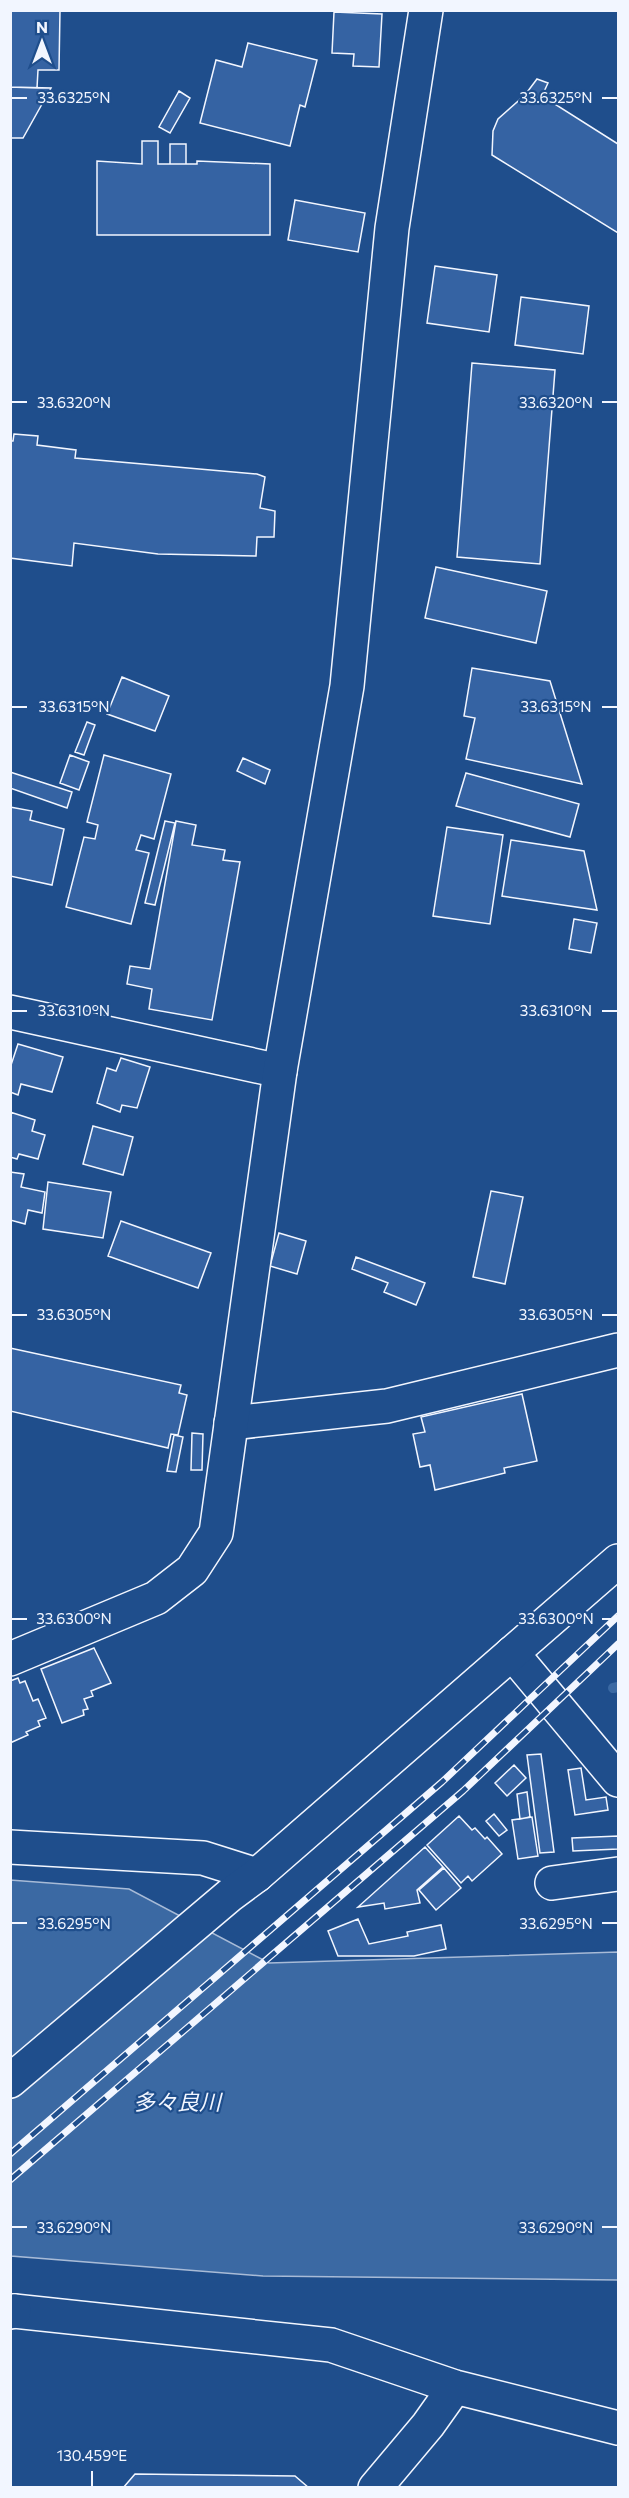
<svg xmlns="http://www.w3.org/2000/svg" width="629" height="2498" viewBox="0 0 629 2498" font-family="Commissioner,'Noto Sans JP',sans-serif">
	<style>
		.water { fill: #3b69a3; stroke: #a8bbd7; stroke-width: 1.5 }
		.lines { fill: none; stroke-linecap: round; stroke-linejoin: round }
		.stream { stroke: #3b69a3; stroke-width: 10 }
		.building { fill: #3563a3; stroke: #f2f6ff; stroke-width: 1.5 }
		.minor-casing { stroke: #f2f6ff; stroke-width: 36 }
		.tertiary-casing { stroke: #f2f6ff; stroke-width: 36 }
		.minor { stroke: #1f4e8c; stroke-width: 33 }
		.tertiary { stroke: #1f4e8c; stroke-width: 33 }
		.rail-casing { stroke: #f2f6ff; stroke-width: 7 }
		.rail { stroke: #1f4e8c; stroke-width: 4.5; stroke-dasharray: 14; stroke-linecap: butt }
		.ticks { fill: none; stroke: #f2f6ff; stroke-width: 2 }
		.labels { text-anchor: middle; stroke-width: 4.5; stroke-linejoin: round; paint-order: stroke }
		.water-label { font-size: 22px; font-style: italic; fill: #f2f6ff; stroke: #1f4e8c }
		.ticks-label { font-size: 15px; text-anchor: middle; fill: #f2f6ff; stroke: #1f4e8c; stroke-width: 4.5; stroke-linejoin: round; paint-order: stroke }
	</style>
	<rect width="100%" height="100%" fill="#1f4e8c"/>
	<path class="water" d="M10 1880 129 1889 269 1963 618 1952V2280L263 2276 11 2256Z"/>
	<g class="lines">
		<path class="stream" d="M613 1688 618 1687"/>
	</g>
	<path class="building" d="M10 10H60L59 70H38L37 88 10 87Z
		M334 12 382 14 379 67 353 66 354 54 332 53Z
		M248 43 317 60 305 107 300 105 290 146 200 123 216 60 242 67Z
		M537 79 548 83 542 96 618 144V233L492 155 493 131 498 119 525 95Z
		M10 87 51 88 23 138H10Z
		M179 91 190 98 170 133 159 127Z
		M142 141H158V164H197V161L270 164V235H97V161L142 164Z
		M170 144H186V164H170Z
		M295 200 365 213 358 252 288 240Z
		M435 266 497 275 489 332 427 323Z
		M521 297 589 306 583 354 515 345Z
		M472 363 555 370 540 564 457 557Z
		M14 434 38 436 37 445 76 450 75 458 257 474 265 477 260 508 275 511 274 537H257L256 556 158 554 74 543 72 566 10 558V441H13Z
		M436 567 547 591 536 643 425 618Z
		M472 668 550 681 582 784 466 759 475 718 464 716Z
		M122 677 169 696 155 731 107 714Z
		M87 722 95 725 84 755 75 752Z
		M70 755 89 762 79 790 60 783Z
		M104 755 171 774 154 839 141 835 136 850 149 853 131 924 66 907 84 837 95 839 98 825 87 822Z
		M243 758 270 770 265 784 237 771Z
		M10 772 72 792 67 808 10 788Z
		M466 773 579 804 570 837 456 806Z
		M10 807 32 811 30 820 64 829 52 885 10 876Z
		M165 821 175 823 155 905 145 903Z
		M176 821 196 825 192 845 225 850 223 860 240 862 212 1020 149 1009 152 989 127 984 130 966 150 969Z
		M447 827 503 835 490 924 433 916Z
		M511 840 584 851 597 910 502 896Z
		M574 919 597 923 591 953 569 949Z
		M18 1044 63 1057 52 1092 21 1084 18 1095 10 1092V1068Z
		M121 1058 150 1067 137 1108 122 1105 120 1112 97 1103 107 1068 116 1071Z
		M10 1112 35 1120 32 1131 45 1135 38 1159 19 1154 17 1159 10 1157Z
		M93 1126 133 1137 123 1175 83 1164Z
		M10 1172 24 1174 21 1187 45 1192 42 1213 28 1210 25 1224 10 1220Z
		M48 1182 111 1192 103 1238 43 1229Z
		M491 1191 523 1197 505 1284 473 1277Z
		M121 1221 211 1253 198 1288 108 1256Z
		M279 1233 306 1241 297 1274 270 1266Z
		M356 1257 425 1283 416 1305 384 1292 388 1283 352 1269Z
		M10 1348 181 1385 179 1393 187 1395 178 1435 171 1434 168 1448 10 1411Z
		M522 1394 537 1461 504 1468 505 1473 435 1490 430 1465 420 1467 413 1434 425 1432 421 1417Z
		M192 1433 203 1434 202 1470H191Z
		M174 1435 183 1437 176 1472 167 1471Z
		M94 1648 111 1683 91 1691 93 1696 84 1699 88 1709 83 1710 84 1715 62 1723 41 1669Z
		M18 1678 20 1683 25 1681 33 1701 38 1699 46 1718 38 1721 40 1726 26 1732 28 1735 10 1743V1681Z
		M541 1754 554 1852 540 1853 527 1755Z
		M514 1765 526 1778 507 1796 495 1783Z
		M581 1768 586 1800 606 1797 608 1810 575 1815 568 1770Z
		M527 1792 530 1817 520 1819 517 1794Z
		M494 1814 507 1830 499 1836 486 1821Z
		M459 1816 472 1830 475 1828 485 1839 487 1837 502 1854 472 1881 468 1876 461 1883 427 1845Z
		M532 1817 538 1856 518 1859 512 1820Z
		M618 1836V1849L573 1851 572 1838Z
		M425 1847 443 1867 417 1890 420 1903 385 1909 384 1903 358 1907Z
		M444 1868 461 1888 436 1910 419 1890Z
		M358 1919 369 1944 408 1936 407 1932 441 1925 446 1949 414 1956H338L328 1931Z
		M135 2474 295 2476 309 2488H123Z"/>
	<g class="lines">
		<g class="minor-casing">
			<path id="minor" d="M10 1012 280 1071
				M231 1423 387 1406 618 1350
				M512 1653 618 1780
				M10 1847 203 1858 257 1875
				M552 1883 618 1874
				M14 2311 331 2345 455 2387 618 2428
				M375 2488 428 2425 455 2387"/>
		</g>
		<g class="tertiary-casing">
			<path id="tertiary" d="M10 1659 156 1598 192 1570 216 1533 280 1071 347 686 392 228 426 10
				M10 2081 230 1895 257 1875 618 1561
				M10 2312 14 2311"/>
		</g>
		<use href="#minor" class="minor"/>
		<use href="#tertiary" class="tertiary"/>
		<g class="rail-casing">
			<path id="rail" d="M10 2154 442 1782 618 1616
				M10 2180 463 1791 618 1644"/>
		</g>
		<use href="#rail" class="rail"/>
	</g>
	<path class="ticks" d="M12 98H27M602 98H617M12 402H27M602 402H617M12 707H27M602 707H617M12 1011H27M602 1011H617M12 1315H27M602 1315H617M12 1619H27M602 1619H617M12 1923H27M602 1923H617M12 2227H27M602 2227H617M92 2471V2486"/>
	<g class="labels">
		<g class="water-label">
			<text x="177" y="2110">多々良川</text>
		</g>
	</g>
	<g class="ticks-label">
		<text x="74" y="103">33.6325°N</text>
		<text x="556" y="103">33.6325°N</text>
		<text x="74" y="408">33.6320°N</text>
		<text x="556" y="408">33.6320°N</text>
		<text x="74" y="712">33.6315°N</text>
		<text x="556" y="712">33.6315°N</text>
		<text x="74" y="1016">33.6310°N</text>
		<text x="556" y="1016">33.6310°N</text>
		<text x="74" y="1320">33.6305°N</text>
		<text x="556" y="1320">33.6305°N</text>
		<text x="74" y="1624">33.6300°N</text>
		<text x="556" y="1624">33.6300°N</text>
		<text x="74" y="1929">33.6295°N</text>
		<text x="556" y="1929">33.6295°N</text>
		<text x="74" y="2233">33.6290°N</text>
		<text x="556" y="2233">33.6290°N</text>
		<text x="92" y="2461">130.459°E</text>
	</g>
	<rect width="629" height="2498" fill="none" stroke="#f2f6ff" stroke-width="24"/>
	<g transform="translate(42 42)" stroke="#1f4e8c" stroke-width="4.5" paint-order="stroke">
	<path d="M0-4.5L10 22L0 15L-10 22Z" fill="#f2f6ff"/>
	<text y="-9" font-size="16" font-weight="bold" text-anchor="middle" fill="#f2f6ff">N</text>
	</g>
</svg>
